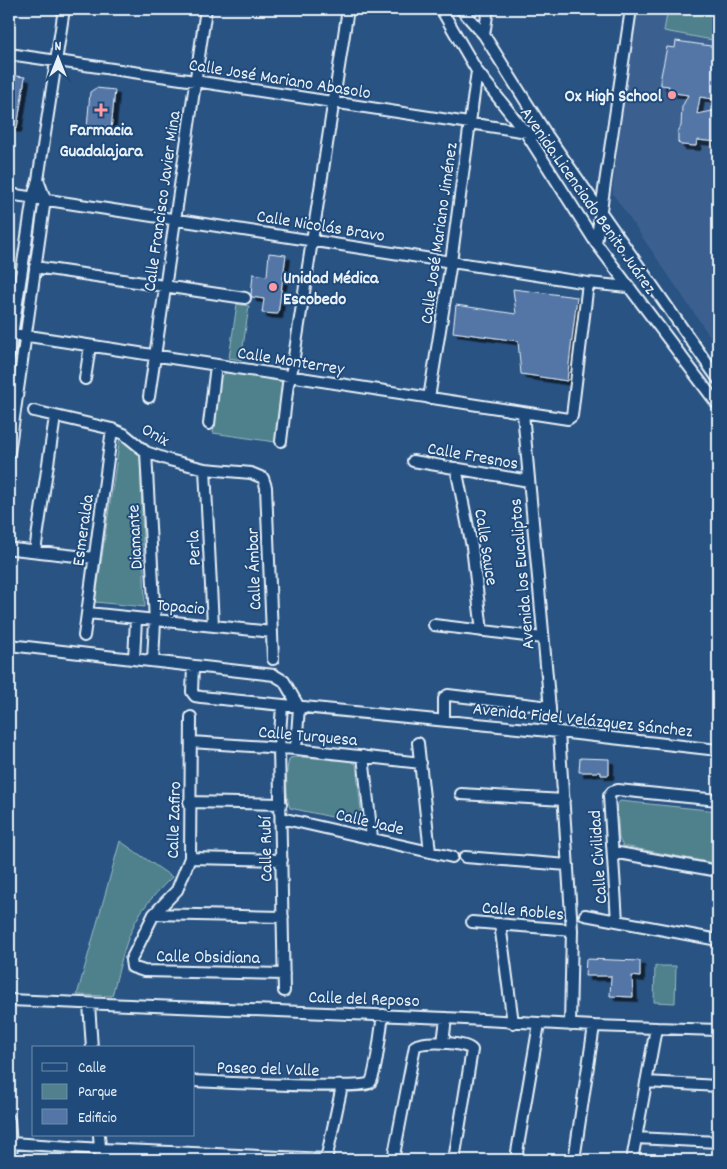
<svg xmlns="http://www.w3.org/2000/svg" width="727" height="1169" viewBox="0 0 727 1169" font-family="Dekko,sans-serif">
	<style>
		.built { fill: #3a6190 }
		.green { fill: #50818d; stroke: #9cb9c2 }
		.building { fill: #5376a6; stroke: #e8f1f8; filter: url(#shadow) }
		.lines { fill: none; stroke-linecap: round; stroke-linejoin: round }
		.minor-casing { stroke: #e8f1f8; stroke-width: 14 }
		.minor { stroke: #1f4a7a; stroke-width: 10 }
		.poi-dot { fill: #ff9aa2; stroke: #1f4a7a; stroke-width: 2 }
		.labels { text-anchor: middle; stroke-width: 4; stroke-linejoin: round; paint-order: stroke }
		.street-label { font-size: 18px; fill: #e8f1f8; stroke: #1f4a7a }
		.poi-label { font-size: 18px; font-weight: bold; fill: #e8f1f8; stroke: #1f4a7a; text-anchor: end }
	</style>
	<defs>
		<filter id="shadow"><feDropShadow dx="4.5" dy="4.5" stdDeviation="0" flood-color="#0009"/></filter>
	</defs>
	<rect width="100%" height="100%" fill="#295383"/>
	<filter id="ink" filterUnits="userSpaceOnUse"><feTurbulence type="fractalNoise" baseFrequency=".02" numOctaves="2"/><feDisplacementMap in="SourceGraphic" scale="10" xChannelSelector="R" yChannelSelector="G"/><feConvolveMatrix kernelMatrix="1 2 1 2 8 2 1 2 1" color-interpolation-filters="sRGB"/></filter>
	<g filter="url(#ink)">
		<path class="built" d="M637 9H718V348L613 194V185Z
			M109 1155 217 1160H109Z"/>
		<path class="green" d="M668 9H718V41L664 31Z
			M237 304 249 306 241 360 229 358Z
			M227 372 280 379 284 386 275 442 213 433 220 377Z
			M120 437 140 452 145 607 95 602Z
			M295 757 346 759 356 764 362 818 361 822H355L290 808C286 799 285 766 290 758Z
			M620 801 718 811V864L623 846 619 839 617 805Z
			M120 841 172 877C161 888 150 899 141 912 125 937 120 967 112 996L77 995Z
			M655 966H676L675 1003 654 1002Z"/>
		<path class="building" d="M676 41 718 47V100L700 97 697 114 718 110V142L697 140 696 146 681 145 678 142V132L681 126 682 107 688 95 668 92 669 86 661 85V76L667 47 675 48Z
			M9 75 25 77 17 128 9 127Z
			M96 88 115 90 111 130 87 128 90 92Z
			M269 253 286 255 278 314 262 313 264 299 252 297 251 295 253 274 267 276Z
			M513 289 577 297 567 381 521 374 518 341 453 332 456 305 516 314Z
			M580 758 609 759V775H601V772H579Z
			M586 959 640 961V977L632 976 633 997 610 996 611 976H585Z"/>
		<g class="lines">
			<g class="minor-casing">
				<path id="minor" d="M441 9 477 71 526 133 596 243 718 405
					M461 9 484 35 547 135 718 379
					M484 35 488 9
					M9 54 195 81 547 135
					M9 194 588 283 628 287
					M596 243 631 9
					M35 267 245 298
					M9 333 568 419 572 416 588 283
					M9 355 33 197 38 180 64 9
					M85 379 90 346
					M149 397 206 9
					M429 398 451 262 477 71
					M34 411 112 429 124 434 146 452 169 460 205 469 251 473 263 478 266 487 273 659
					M523 413 552 731
					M209 424 216 365
					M281 441 288 384 291 376 348 9
					M146 452 155 621 153 661
					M9 453 45 199 38 180
					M413 461 529 481
					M456 468 472 547 482 631
					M205 469 213 625
					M13 549 94 558
					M35 551 55 417
					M88 613 272 632
					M434 625 543 638
					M84 636 112 429
					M9 645 274 675 284 681 299 707
					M134 659 136 619
					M193 666 192 692 195 696 201 697 559 732 718 750
					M282 706 279 748 284 991
					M191 717 190 858 177 890 154 914 131 960 132 967 144 971 284 974
					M444 721V699L445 697 448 695 550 707
					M559 732 572 930 570 1025
					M191 742 296 749 421 763
					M418 743 430 852
					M296 749 299 707
					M363 756 372 838
					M461 794 564 800
					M189 802 281 804
					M281 818 452 857
					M613 852 718 871
					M465 857 568 865
					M190 858 282 860
					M154 914 283 917
					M585 915 718 940
					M617 921 609 796 612 792 618 790 718 800
					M472 922 572 930
					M500 924 513 1023
					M9 1000 446 1018 594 1026 718 1030
					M89 1004 92 1048
					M443 1043 446 1018
					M194 1081C214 1082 364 1090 370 1083 376 1076 381 1027 383 1015
					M646 1082 718 1086
					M9 1120 12 1160
					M99 1135 101 1160
					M636 1138 718 1142
					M11 1143 101 1149 327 1159
					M326 1160 342 1086
					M393 1160 415 1046C423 1040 466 1042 472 1050L454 1160
					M519 1160 517 1152 539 1024
					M574 1160 594 1026
					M632 1160 656 1028"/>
			</g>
			<use href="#minor" class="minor"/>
		</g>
	</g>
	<g class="poi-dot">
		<circle cx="672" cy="95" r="5"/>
		<path d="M98.5 102.5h5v5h5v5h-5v5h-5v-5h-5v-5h5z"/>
		<circle cx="273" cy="287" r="5"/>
	</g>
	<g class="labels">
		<g class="street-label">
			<text transform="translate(280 78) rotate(9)" y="6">Calle José Mariano Abasolo</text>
			<text transform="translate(589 200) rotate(55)" y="6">Avenida Licenciado Benito Juárez</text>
			<text transform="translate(161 201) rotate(-82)" y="6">Calle Francisco Javier Mina</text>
			<text transform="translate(321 225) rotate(9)" y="6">Calle Nicolás Bravo</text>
			<text transform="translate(438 233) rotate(-82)" y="6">Calle José Mariano Jiménez</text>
			<text transform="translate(291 360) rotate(9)" y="6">Calle Monterrey</text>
			<text transform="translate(156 434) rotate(30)" y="6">Onix</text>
			<text transform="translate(473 455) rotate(10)" y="6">Calle Fresnos</text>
			<text transform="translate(82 530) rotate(-82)" y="6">Esmeralda</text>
			<text transform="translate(134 537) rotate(-93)" y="6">Diamante</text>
			<text transform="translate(487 547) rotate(81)" y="6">Calle Sauce</text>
			<text transform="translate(193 548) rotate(-93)" y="6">Perla</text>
			<text transform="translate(253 569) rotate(-92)" y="6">Calle Ámbar</text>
			<text transform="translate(521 574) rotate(-95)" y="6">Avenida los Eucaliptos</text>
			<text transform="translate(181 606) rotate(5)" y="6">Topacio</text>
			<text transform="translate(583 719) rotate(6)" y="6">Avenida Fidel Velázquez Sánchez</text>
			<text transform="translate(308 735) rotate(5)" y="6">Calle Turquesa</text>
			<text transform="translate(173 820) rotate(-88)" y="6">Calle Zafiro</text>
			<text transform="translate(370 821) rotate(13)" y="6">Calle Jade</text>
			<text transform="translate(265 849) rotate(-91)" y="6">Calle Rubí</text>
			<text transform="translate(597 857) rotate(-94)" y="6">Calle Civilidad</text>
			<text transform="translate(523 910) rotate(5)" y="6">Calle Robles</text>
			<text transform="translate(208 956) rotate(1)" y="6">Calle Obsidiana</text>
			<text transform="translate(364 998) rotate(2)" y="6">Calle del Reposo</text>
			<text transform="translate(268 1068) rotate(2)" y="6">Paseo del Valle</text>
		</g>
		<g class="poi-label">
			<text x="662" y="101">Ox High School</text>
			<text x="101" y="135" text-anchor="middle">Farmacia<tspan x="101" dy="21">Guadalajara</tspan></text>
			<text x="283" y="283" text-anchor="start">Unidad Médica<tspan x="283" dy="21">Escobedo</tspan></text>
		</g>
	</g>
	<rect width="727" height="1169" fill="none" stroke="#1f4a7a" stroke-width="30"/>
	<rect x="15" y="15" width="697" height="1139" fill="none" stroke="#e8f1f8" stroke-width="2" filter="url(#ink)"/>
	<rect x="32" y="1046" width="162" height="90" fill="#1f4a7a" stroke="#6f8dac"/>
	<rect x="42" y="1063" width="25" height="8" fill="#1f4a7a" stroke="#6f8dac"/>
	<text x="78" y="1072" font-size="15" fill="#e8f1f8">Calle</text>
	<rect x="42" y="1084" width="25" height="15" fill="#50818d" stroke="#6f8dac"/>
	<text x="78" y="1096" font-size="15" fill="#e8f1f8">Parque</text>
	<rect x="42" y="1109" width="25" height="15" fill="#5376a6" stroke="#6f8dac"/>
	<text x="78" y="1122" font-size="15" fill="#e8f1f8">Edificio</text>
	<g transform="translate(58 58)" stroke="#1f4a7a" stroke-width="4" paint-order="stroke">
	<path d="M0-4L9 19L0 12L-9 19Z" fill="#e8f1f8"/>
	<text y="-8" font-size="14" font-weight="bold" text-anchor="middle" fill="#e8f1f8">N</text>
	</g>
</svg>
